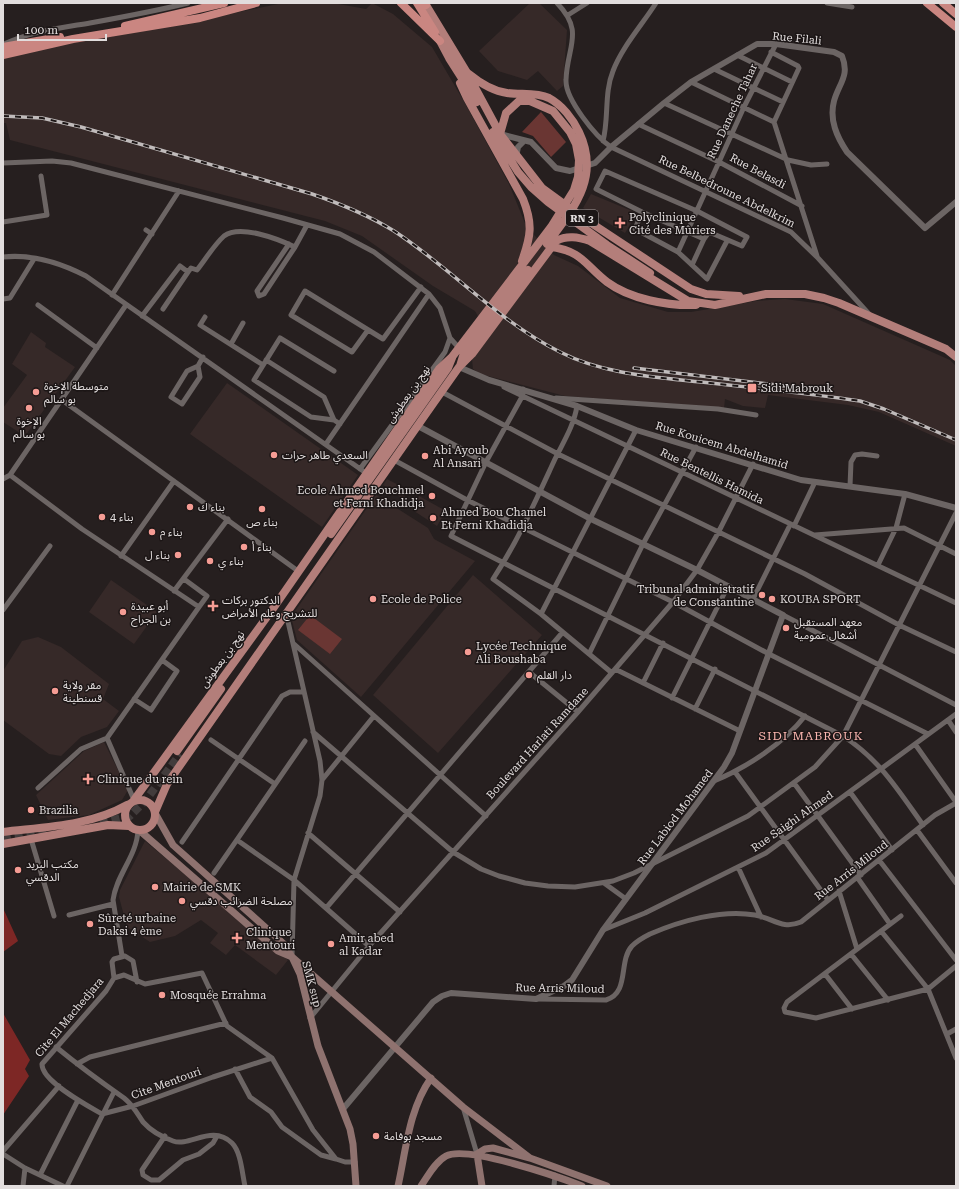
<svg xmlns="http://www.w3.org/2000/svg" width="959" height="1189" viewBox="0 0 959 1189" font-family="'Roboto Serif','Noto Sans Arabic',serif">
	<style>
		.built { fill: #362928 }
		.green { fill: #6a3633 }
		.forest { fill: #7d2725 }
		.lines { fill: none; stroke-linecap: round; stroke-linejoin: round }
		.primary-tunnel { stroke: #423c3c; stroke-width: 8; stroke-dasharray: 8 4; stroke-linecap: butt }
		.minor { stroke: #6c6564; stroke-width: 5 }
		.tertiary { stroke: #6c6564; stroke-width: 6 }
		.secondary { stroke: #8f726f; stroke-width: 7 }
		.primary { stroke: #b37e7a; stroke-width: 8 }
		.trunk { stroke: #ca8681; stroke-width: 8 }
		.rail-casing { stroke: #c0bbbb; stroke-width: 3.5 }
		.rail { stroke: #1c1616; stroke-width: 2; stroke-dasharray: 6; stroke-linecap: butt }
		.poi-dot { fill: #f59c94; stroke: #1c1616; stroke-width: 1.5 }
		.labels { text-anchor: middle; stroke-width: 3; stroke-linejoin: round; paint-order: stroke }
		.shield { fill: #1c1616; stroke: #a7a1a1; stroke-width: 1 }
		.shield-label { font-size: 10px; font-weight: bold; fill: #e2dddd }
		.street-label { font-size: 11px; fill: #e2dddd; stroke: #1c1616 }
		.poi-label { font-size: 11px; fill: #e2dddd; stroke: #1c1616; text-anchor: start }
		.neighbourhood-label { font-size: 12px; letter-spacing: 1px; fill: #f9b5af; stroke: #1c1616 }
	</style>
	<rect width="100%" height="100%" fill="#261f1f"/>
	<path class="built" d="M303 3H333L366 9 372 3 393 14 432 47 466 105 509 184 527 228 554 255 578 266 620 298 668 312H691L756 301 785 299 823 304 950 360 956 366V446L879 412 848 405 768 395 765 408 743 406 725 399 724 408 565 396 480 374 473 369 472 359 482 323 475 311 433 286 362 236 325 221 10 140 6 123H3V55L165 27 278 4Z
		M530 3H539L567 30 563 86 557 91 538 71 527 80 498 71 479 51Z
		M591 194 637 213 625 233 583 208Z
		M31 332 46 343 45 347 75 367 25 436 3 422V408L27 375 12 364Z
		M227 383 358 475 322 527 190 434Z
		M387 479 408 490 403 499 383 485Z
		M376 495 428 528 434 539 475 561 361 697 297 640 291 617Z
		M419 496 446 511 437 526 411 509Z
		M473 575 542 635 438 753 373 695Z
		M111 580 157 612 134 644 89 612Z
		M38 637 61 647 109 684 103 699 119 711 107 727 81 737 61 756 49 754 3 720V671L22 641Z
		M104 742 128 790 122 800 89 815 48 820 36 795 84 751Z
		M145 841 288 960 276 975 235 945 226 955 210 943 218 933 201 920 175 936 150 942 127 927 119 897 120 890Z"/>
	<path class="green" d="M541 112 566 142 551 157 533 136 522 132Z
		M310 615 342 639 330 654 298 630Z"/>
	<path class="forest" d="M3 908 18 941 3 952Z
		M3 1013 30 1060 25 1069 29 1076 3 1115Z"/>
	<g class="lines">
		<path class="primary-tunnel" d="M100 823 130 816 146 800 180 754
			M3 839 48 832"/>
		<path class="minor" d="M557 3C585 32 567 46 566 80 565 99 596 137 611 147L791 232 818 258 869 314
			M827 3 852 7
			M568 15 587 3
			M4 44C32 31 60 28 90 23 123 17 156 11 188 3
			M771 52 798 66 799 68 774 122 817 256
			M737 55 792 82
			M714 69 783 102
			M691 82 774 122
			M664 103 788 160 811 165 827 164
			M638 124 719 162 802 206
			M603 141C609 118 604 93 613 71 622 47 642 25 656 3
			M3 163 52 161 71 163 283 218 340 234 374 252 429 294 440 308 450 338 459 348
			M605 171 697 211 747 237 742 246 709 232 704 239 642 212 596 189Z
			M642 212 635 229 678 252 707 279 727 241
			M3 222 47 215 41 176
			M146 230 152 234
			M289 244 257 291 259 296 264 294 295 247
			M678 252 744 107 776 44
			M3 257C31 254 61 263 86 276L366 473
			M692 265 704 239
			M112 295 179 191
			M3 299 10 298 34 259
			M38 305 97 348
			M163 309 188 272
			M142 316 180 266 188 272 191 268 197 270C205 260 214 245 224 236 240 224 278 239 295 247L307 225
			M205 317 200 325 263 365
			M368 330 352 352 291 315 305 291 383 339 421 287
			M231 344 243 323
			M266 360 324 397 334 420
			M198 366 200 377 182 404 171 397 187 371 198 366 203 357
			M334 371 280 338 254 380 311 417 334 420 340 424
			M504 387 956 603
			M523 389V395L486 462 451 536 843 736C880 760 898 790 923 825
			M442 392 558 454 805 574 899 625 956 652
			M556 398 718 409 756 415
			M62 400 298 571
			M577 406C574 425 564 441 555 459 536 500 518 541 493 579L541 614 612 673
			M326 444 429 294
			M394 460 467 500 673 602 769 654 928 734
			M360 469 445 352 450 338
			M10 475 82 529 199 607 107 738 81 749 38 788
			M3 479 10 475 126 305
			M850 486 851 462 855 455 862 454 877 456
			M794 526 815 482
			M815 535 904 528 956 554
			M121 556 174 481
			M878 565 896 528 905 494
			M184 579 207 596 199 607
			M174 591 228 519
			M753 599 790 525
			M3 610 50 546
			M286 613 320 761 322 780 320 796 294 880 292 956
			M541 614 636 430
			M783 615 956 705
			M294 644 486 816
			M589 654 643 544 696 447
			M615 669 740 731
			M529 672 578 712
			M643 683 663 643
			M672 698 728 586
			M134 699 151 710 177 671 162 660
			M695 709 715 669
			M948 720 956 732
			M313 732 453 852 463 858 481 869 499 876 525 883 548 886 575 887 613 881 634 873 748 816 815 767 843 736 956 513
			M107 738 134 800
			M211 740 275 784
			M915 744 956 802
			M735 772 828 900
			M322 780 374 716
			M714 781C746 768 784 743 805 716
			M794 783 861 875
			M850 792 892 850
			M917 830 956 883
			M308 833 400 912
			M31 839 54 916
			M237 840 294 880 369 946
			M182 842 282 696 290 692H304
			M879 860 956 960
			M738 867 761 917
			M214 873 305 741
			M857 877 890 924
			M604 883 626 899
			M839 891 857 949
			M327 907 562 633
			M69 915 113 904
			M901 916 787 1002 784 1008 785 1012 816 1018 928 989 956 966
			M603 930 645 913 766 853 956 714
			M881 931 928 989 956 1058
			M851 954 888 1000
			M122 956 113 900C116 875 137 856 138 830
			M825 974 852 1009
			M114 978 106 991 42 1064C41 1081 88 1106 102 1114L133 1106 213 1077 272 1058
			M114 978 124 975 145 984 202 973 227 1026 272 1058 313 1130 336 1159 345 1162H355
			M114 978 112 962 114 959 125 956 133 961 137 982
			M537 999 606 1000C630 993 618 961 632 946 637 941 644 937 650 934 680 921 722 909 755 915 773 918 782 930 801 922L935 815 956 803
			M310 1018 369 946 578 712 673 602 697 570 718 533 753 464
			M947 1034 956 1029
			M56 1047C78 1065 101 1082 124 1098 133 1105 137 1113 143 1122 151 1131 162 1137 173 1141 190 1147 212 1124 232 1143 241 1152 242 1173 245 1186
			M77 1064 90 1057 226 1023
			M235 1069 250 1097 271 1112 282 1127 321 1155 336 1159
			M463 1107 477 1154
			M165 1136 142 1170 143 1175 151 1180H159L183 1160 199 1154 213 1143 217 1136
			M3 1151 59 1086
			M3 1154 25 1168 63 1186
			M40 1175 78 1100
			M23 1186 25 1168
			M67 1186 114 1092
			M554 1186 555 1175"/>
		<path class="tertiary" d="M500 134 531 142 556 168 570 171 595 163 611 147 664 103 691 82 757 44H776L834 52 842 56C850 76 839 83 834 101 829 120 837 137 847 152L925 228 956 202
			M516 157 518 147 524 141
			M459 367 489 380 577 406 636 430 801 480 905 494 956 508
			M343 1109 433 1002 442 996 451 993 536 999 564 986 572 980 603 930 724 767 732 753 783 615 697 570 591 519 418 426"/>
		<path class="secondary" d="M155 813 173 845 284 944 292 957 463 1107 530 1158
			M139 830 278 951 292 957 300 974 318 1046 350 1129 353 1144 356 1186
			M477 1154 485 1149 493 1148 530 1158 607 1186
			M477 1154 482 1186
			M398 1186C406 1150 409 1109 431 1078
			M421 1186C428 1176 435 1162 446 1156 467 1145 559 1177 582 1186"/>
		<path class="primary" d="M426 5 466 71 500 134 542 188 579 215 691 289 706 294 739 296
			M440 41 449 58 477 102
			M469 74C480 83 492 91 507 93 521 95 536 92 549 98 562 105 573 119 579 132 601 178 573 209 547 244
			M460 83 467 98 523 199C533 224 531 236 522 261
			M493 132 518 172 531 187 548 202 607 245 650 273
			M551 247C582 251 585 265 607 282 630 299 667 306 696 305
			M460 366 464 353 528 270
			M331 534 448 368 452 358
			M177 751 221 689
			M125 815a15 15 0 1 1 30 0a15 15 0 1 1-30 0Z
			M134 800 272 610 439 369 452 357 551 227 574 190 578 177 579 160 576 144 570 132 553 111 530 101H519L506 113 500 134
			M155 812 167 784 430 408 459 367 472 354 556 241C567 235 578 237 590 241L688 301 715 305 766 294H805L824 298 839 303 946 349 956 357
			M3 832C44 827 90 826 127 805
			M3 844 108 825 129 826"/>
		<path class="trunk" d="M401 3 440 41
			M417 3 435 32
			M424 3 426 5
			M927 3 956 27
			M943 3 956 14
			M125 26 224 3
			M3 47 60 37
			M3 55 73 39 200 18 256 3"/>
		<g class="rail-casing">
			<path id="rail" d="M3 116 42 118 81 127 312 194C341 204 368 215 394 231 452 269 498 321 560 352 603 374 654 377 701 382 754 388 807 393 860 401L884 409 956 440
				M634 368 827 391"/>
		</g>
		<use href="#rail" class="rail"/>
	</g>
	<g class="poi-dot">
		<path d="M618 217h4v4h4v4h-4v4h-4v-4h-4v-4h4z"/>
		<rect x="747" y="383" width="10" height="10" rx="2"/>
		<circle cx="36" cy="392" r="4"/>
		<circle cx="29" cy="408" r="4"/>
		<circle cx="274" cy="455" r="4"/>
		<circle cx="425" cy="456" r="4"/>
		<circle cx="432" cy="496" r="4"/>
		<circle cx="190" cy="507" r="4"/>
		<circle cx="262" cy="509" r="4"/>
		<circle cx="102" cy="517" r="4"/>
		<circle cx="433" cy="518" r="4"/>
		<circle cx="152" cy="532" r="4"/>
		<circle cx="244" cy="547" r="4"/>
		<circle cx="178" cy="555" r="4"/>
		<circle cx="210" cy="561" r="4"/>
		<circle cx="762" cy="595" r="4"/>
		<circle cx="373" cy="599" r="4"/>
		<circle cx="772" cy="599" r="4"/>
		<path d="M211 600h4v4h4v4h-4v4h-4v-4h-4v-4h4z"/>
		<circle cx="123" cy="612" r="4"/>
		<circle cx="786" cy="628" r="4"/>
		<circle cx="468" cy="652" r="4"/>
		<circle cx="529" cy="675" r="4"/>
		<circle cx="55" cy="691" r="4"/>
		<path d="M86 773h4v4h4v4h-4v4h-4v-4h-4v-4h4z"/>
		<circle cx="31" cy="810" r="4"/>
		<circle cx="18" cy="870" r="4"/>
		<circle cx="155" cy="887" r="4"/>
		<circle cx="182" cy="901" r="4"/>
		<circle cx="90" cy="924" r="4"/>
		<path d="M235 932h4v4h4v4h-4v4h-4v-4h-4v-4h4z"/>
		<circle cx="331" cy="944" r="4"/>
		<circle cx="162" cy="995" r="4"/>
		<circle cx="376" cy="1136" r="4"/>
	</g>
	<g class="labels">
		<rect class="shield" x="566" y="210" width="32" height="16" rx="3"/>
		<g class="shield-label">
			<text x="582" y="222">RN 3</text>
		</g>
		<g class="street-label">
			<text transform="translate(797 38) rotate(6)" y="4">Rue Filali</text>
			<text transform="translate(732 111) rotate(-65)" y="4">Rue Daneche Tahar</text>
			<text transform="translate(758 171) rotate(28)" y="4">Rue Belasdi</text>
			<text transform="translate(727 191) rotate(26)" y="4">Rue Belbedroune Abdelkrim</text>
			<text transform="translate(408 394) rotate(-55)" y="4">نهج بن بعطوش</text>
			<text transform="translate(722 445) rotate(17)" y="4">Rue Kouicem Abdelhamid</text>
			<text transform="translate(712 476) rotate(26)" y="4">Rue Bentellis Hamida</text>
			<text transform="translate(222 659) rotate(-54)" y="4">نهج بن بعطوش</text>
			<text transform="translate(537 743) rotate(-48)" y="4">Boulevard Harlati Ramdane</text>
			<text transform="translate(675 817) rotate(-53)" y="4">Rue Labiod Mohamed</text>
			<text transform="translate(792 821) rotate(-35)" y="4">Rue Saighi Ahmed</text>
			<text transform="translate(851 870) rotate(-38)" y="4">Rue Arris Miloud</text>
			<text transform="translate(312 984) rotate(75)" y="4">SMK sup</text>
			<text transform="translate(560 988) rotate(1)" y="4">Rue Arris Miloud</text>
			<text transform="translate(69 1017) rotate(-50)" y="4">Cite El Machedjara</text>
			<text transform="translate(166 1083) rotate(-20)" y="4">Cite Mentouri</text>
		</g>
		<g class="poi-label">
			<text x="629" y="221">Polyclinique<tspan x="629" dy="13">Cité des Mûriers</tspan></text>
			<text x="44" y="390">متوسطة الإخوة<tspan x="44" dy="13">بو سالم</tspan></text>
			<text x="761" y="392">Sidi Mabrouk</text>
			<text x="29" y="425" text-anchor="middle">الإخوة<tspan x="29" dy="13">بو سالم</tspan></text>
			<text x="433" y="454">Abi Ayoub<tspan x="433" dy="13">Al Ansari</tspan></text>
			<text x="282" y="459">السعدي طاهر حرات</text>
			<text x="424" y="494" text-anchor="end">Ecole Ahmed Bouchmel<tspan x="424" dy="13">et Ferni Khadidja</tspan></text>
			<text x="198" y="511">بناء ك</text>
			<text x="441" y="516">Ahmed Bou Chamel<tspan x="441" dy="13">Et Ferni Khadidja</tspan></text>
			<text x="110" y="521">بناء 4</text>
			<text x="262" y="526" text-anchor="middle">بناء ص</text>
			<text x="160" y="536">بناء م</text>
			<text x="252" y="551">بناء أ</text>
			<text x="170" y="559" text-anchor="end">بناء ل</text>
			<text x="218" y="565">بناء ي</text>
			<text x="754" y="593" text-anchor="end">Tribunal administratif<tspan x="754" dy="13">de Constantine</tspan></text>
			<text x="381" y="603">Ecole de Police</text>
			<text x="780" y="603">KOUBA SPORT</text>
			<text x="222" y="604">الدكتور بركات<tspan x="222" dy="13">للتشريح وعلم الأمراض</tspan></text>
			<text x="131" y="610">أبو عبيدة<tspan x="131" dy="13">بن الجراح</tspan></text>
			<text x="794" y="626">معهد المستقبل<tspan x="794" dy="13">أشغال عمومية</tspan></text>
			<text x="476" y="650">Lycée Technique<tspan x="476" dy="13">Ali Boushaba</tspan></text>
			<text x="537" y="679">دار القلم</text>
			<text x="63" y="689">مقر ولاية<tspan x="63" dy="13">قسنطينة</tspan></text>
			<text x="97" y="783">Clinique du rein</text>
			<text x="39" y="814">Brazilia</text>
			<text x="26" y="868">مكتب البريد<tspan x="26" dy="13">الدقسي</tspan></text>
			<text x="163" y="891">Mairie de SMK</text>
			<text x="190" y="905">مصلحة الضرائب دقسي</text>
			<text x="98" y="922">Sûreté urbaine<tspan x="98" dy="13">Daksi 4 ème</tspan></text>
			<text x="246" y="936">Clinique<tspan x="246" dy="13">Mentouri</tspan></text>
			<text x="339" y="942">Amir abed<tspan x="339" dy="13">al Kadar</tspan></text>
			<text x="170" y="999">Mosquée Errahma</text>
			<text x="384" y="1140">مسجد بوفامة</text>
		</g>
		<g class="neighbourhood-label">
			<text x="811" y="740">SIDI MABROUK</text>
		</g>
	</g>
	<rect width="959" height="1189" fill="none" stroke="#e2dddd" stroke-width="8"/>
	<path d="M18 34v6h88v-6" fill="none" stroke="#e2dddd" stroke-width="2"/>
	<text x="24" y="34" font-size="12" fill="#e2dddd" stroke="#1c1616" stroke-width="3" paint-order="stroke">100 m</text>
</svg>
